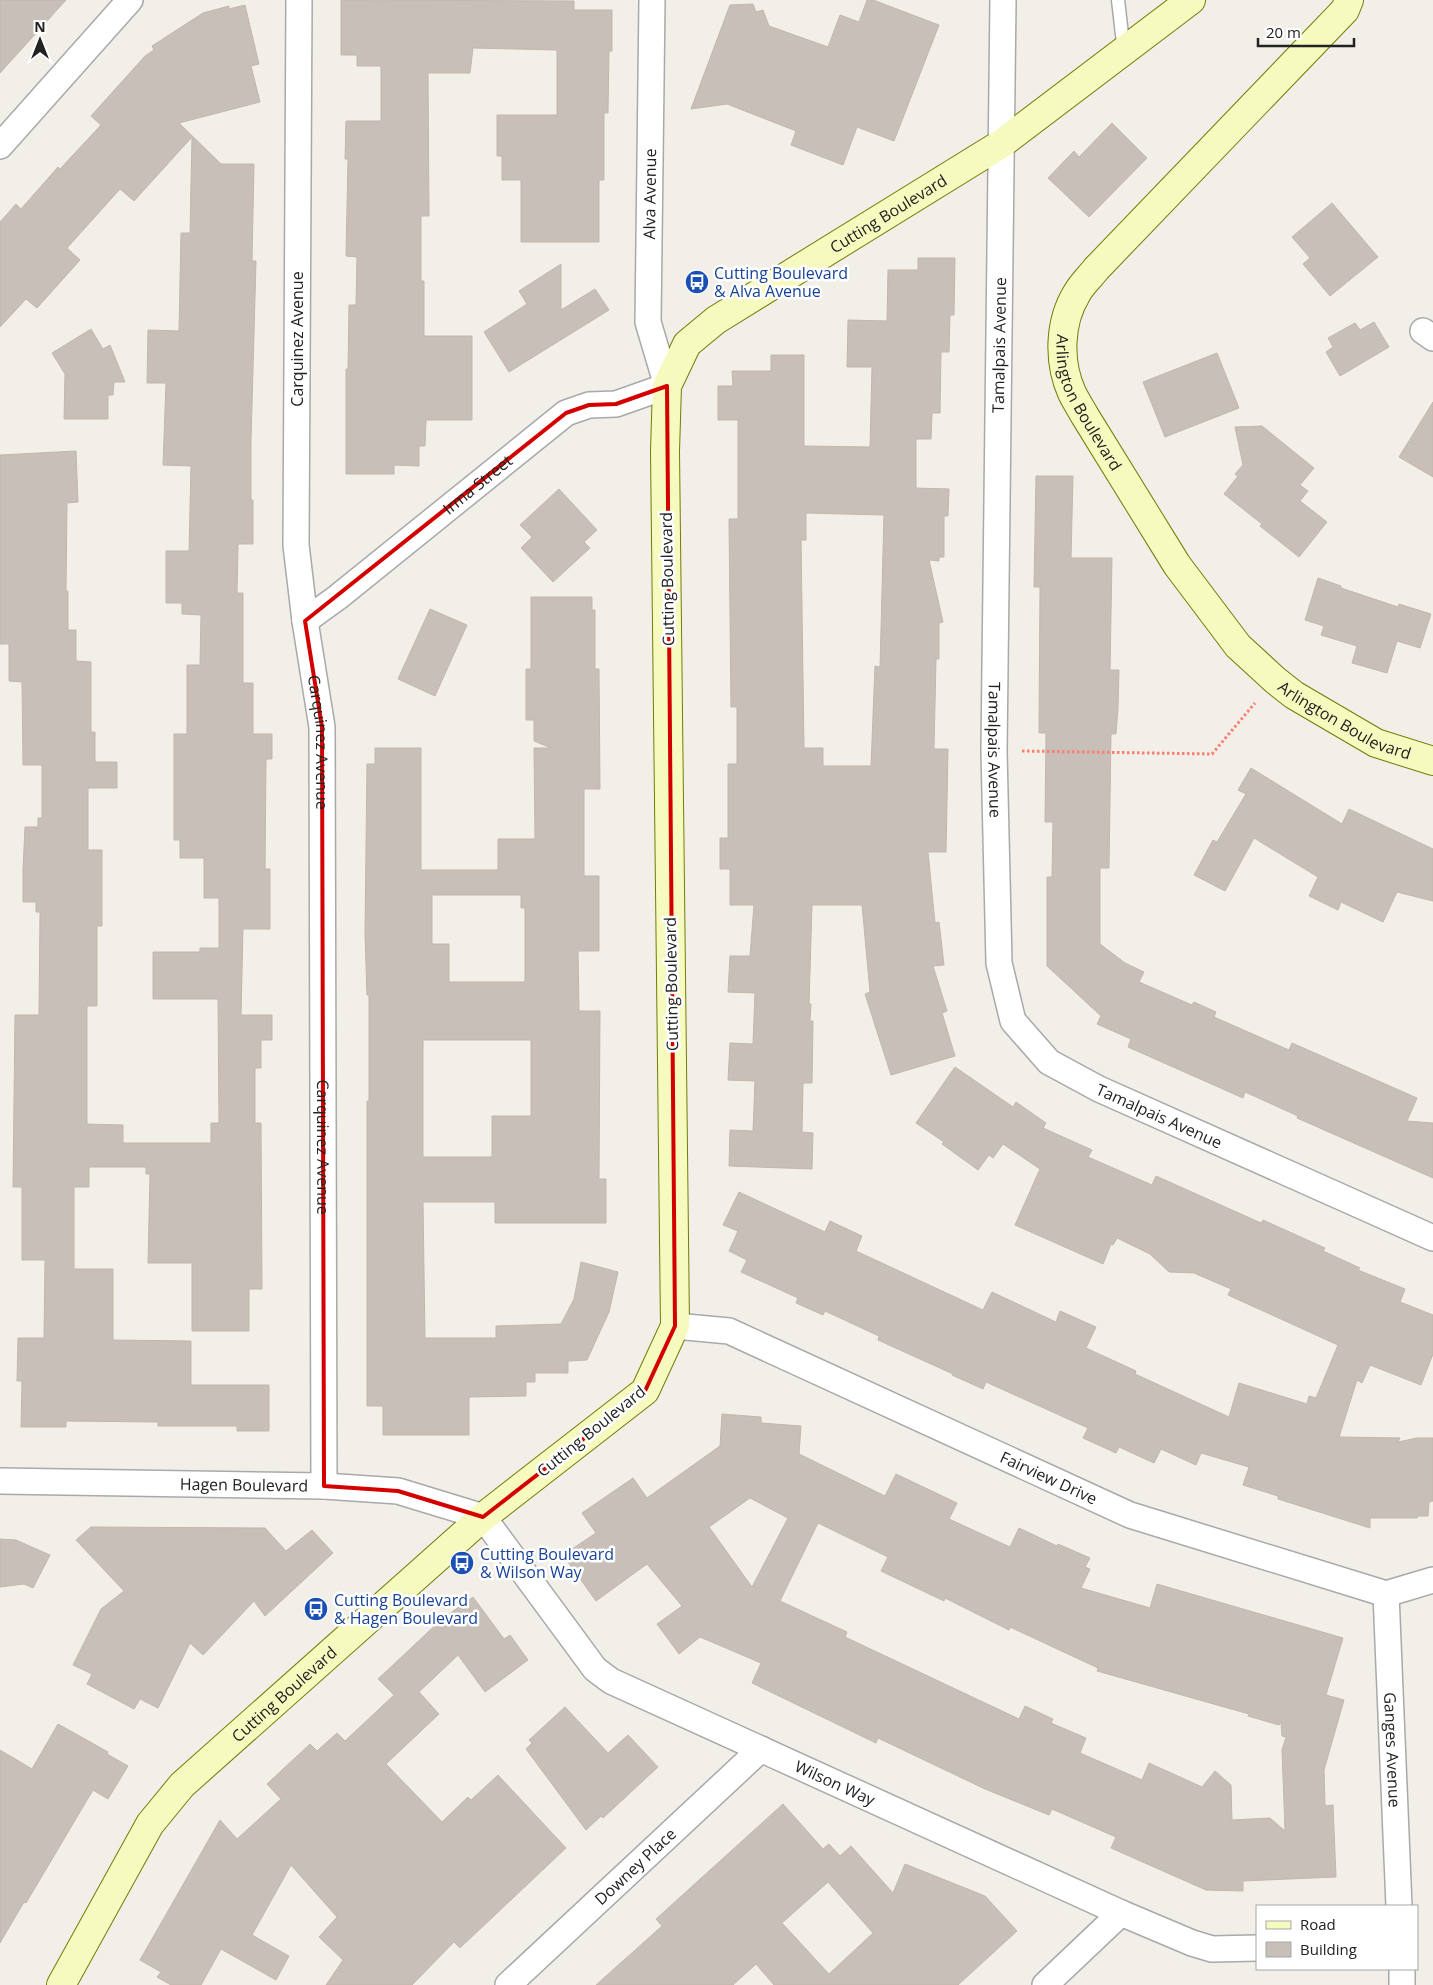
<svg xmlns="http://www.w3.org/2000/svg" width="1433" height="1985" viewBox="0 0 1433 1985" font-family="'Open Sans',sans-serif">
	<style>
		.building { fill: #c7bfb8; stroke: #c4b6ab; fill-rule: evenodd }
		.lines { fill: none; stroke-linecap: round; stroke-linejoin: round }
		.lane-casing { stroke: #a9a9a9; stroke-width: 15 }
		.street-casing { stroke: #a9a9a9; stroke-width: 28 }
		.secondary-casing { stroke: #707d05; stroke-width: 30 }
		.path { stroke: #fa8072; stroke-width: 3; stroke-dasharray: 2.5 2.5; stroke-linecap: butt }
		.lane { stroke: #fff; stroke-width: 12 }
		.street { stroke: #fff; stroke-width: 25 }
		.secondary { stroke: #f7fabf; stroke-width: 28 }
		.marked { fill: none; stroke: #d40000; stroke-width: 4; stroke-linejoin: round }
		.labels { text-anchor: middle; stroke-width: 5; stroke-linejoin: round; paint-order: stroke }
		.street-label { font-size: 16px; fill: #222; stroke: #fff }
		.transit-label { font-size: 16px; fill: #164399; stroke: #fff; text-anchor: start }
	</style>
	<rect width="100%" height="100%" fill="#f2efe9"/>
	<path class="building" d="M0 0H66L0 73Z
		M341 0 574 1V10H612V51H609L608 113H604V180H599V242H521V180H502V156H497V115H557V50L473 48 470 73H428L429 216H421V281H424V336H472V420H426L425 446H419V466L394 465V474H346V369H348L349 305H356L357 257 346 256 348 159H345L346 121H381V66H357V55H341Z
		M867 0H873L939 25 894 141 857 127 843 165 791 145 796 131 727 104 691 109 730 5 753 4 756 12 763 10 769 26 828 47 840 15 859 22Z
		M245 5 259 64 251 66 260 102 179 123 221 164H254L252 261H256L251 441V500H253V544H238L237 593H243V683H253V734H272V759H266L265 869H270V929H243L241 1015H272V1040H261V1068H255V1123H261L262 1289H249V1331H192V1263H148L150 1174H146V1167H89V1187H74V1269H113V1340L191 1341V1385H269V1431H237V1426H158V1422L66 1421V1427H21L22 1381H17L18 1338H44L45 1260H22V1187H13L15 1015H39L40 912H36V902H23V869L25 827H38V818H42V765H23L22 682 9 681V644H0V455L76 451 78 502 67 503 66 591H68V630H76V661L91 662V732H95V762H117V788H88V850H102V926H97V1006H87V1124L123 1125V1143H211V1123H219L218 999H153V952H200V948H219V898H204V858H180V840H174V734H187V665H200L201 615 182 614V603H166V551H189L191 466 163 465 166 383H147L148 330 179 331 181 233H190L192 137 134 201 120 189 67 248 80 260 37 308 26 299 0 327V222L16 204 21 209 58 167 60 169 101 125 91 116 145 56 154 50 152 46 203 13 229 6V9Z
		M1112 123 1147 158 1089 217 1048 178 1074 151 1079 157Z
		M1332 203 1378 257 1330 296 1303 264 1310 258 1292 237Z
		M918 258H955L954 315H950L949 352H941L940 413H932L931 439H916V488L949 489 948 516H944V557H939V561L929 560 943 622 939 623V659H936L934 749H948L946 852H928L935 923 939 922 944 965 933 966 947 1011 942 1013 955 1056 891 1075 865 994 870 992 862 905H812L809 1004H811L810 1021H813L812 1083H803L802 1132 813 1133 812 1169 729 1166 730 1130 753 1131 755 1081 728 1080 730 1043 753 1044 755 993 728 992 730 956H750L754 905H730V869H720V838H728V764H737V707H731L729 519H738V420H718V386H733L732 371H771V355H804V446L870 447 872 367H847L848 320 887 321 888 270H918ZM806 513 884 515 880 667 875 666 871 766H823V748H804L801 540H806Z
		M561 264V310L595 289 609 310 509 372 484 332 527 304 519 291Z
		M1374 322 1389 347 1340 376 1326 352 1333 347 1328 338 1355 323 1360 330Z
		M91 329 103 349 110 345 125 382H114L113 395H108V419H64L65 374 52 353Z
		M1217 353 1239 408 1165 437 1143 382Z
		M1433 402V477L1399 457Z
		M1262 426 1314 468 1300 485 1308 491 1300 501 1327 522 1299 557 1260 526 1262 524 1224 494 1238 476 1235 474 1243 465 1235 427Z
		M1036 476H1073L1071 558H1112L1110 670H1119L1118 708 1116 734H1111L1109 868H1100V944L1125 963 1144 972 1139 982 1192 1005 1194 1002 1216 1012 1214 1017 1289 1050 1292 1043 1417 1098 1407 1121 1433 1123V1178L1297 1118 1298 1116 1245 1092 1243 1098 1128 1047 1131 1039 1097 1024 1101 1016 1047 966V877H1052L1053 822H1045L1046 733H1039L1040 587H1034Z
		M559 489 597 530 584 542 590 548 553 582 521 548 532 537 520 525Z
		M1318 578 1341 586V588L1398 607 1399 604 1431 614 1420 648 1397 641 1387 673 1352 663 1357 646 1321 635 1324 626 1305 620Z
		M531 597H592V610H595V669H599L600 789H584V876H599V951H578L579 1011H600L599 1179H606V1223H495V1202H423L425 1338H496V1326L561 1324 574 1299 581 1262 618 1272 609 1312 587 1360 568 1361V1373H535V1382H526V1396L469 1397V1435H383V1406H367V1101H369V995H367L365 934 367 764H375V748H421V870H498V839H535L534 748H551L534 741V720H526V669H531ZM432 895H521V908H525V982H449V944H432ZM423 1040H531V1116H492V1157H423Z
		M430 609 467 625 435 696 398 679Z
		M1251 768 1342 824 1349 809 1433 849V901L1397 892 1383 922 1341 902 1338 910 1309 896 1318 877 1254 838 1225 891 1194 875 1213 840 1217 842 1246 794 1238 790Z
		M955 1067 1013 1107 1016 1102 1046 1123 1043 1128 1092 1150 1088 1157 1152 1185 1156 1176 1261 1223 1263 1220 1325 1248 1323 1251 1360 1268 1358 1270 1405 1289 1400 1302 1433 1315V1354L1421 1385 1370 1365 1362 1383 1357 1380 1339 1437 1400 1438 1398 1442 1417 1438H1433V1501L1429 1502 1428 1516H1418L1417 1518H1370V1528L1278 1499V1496L1243 1485 1249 1467 1201 1453 1196 1465 1161 1449 1154 1463 1119 1447 1116 1453 1083 1438 1088 1428 986 1382 983 1389 952 1375 953 1374 878 1340 879 1336 825 1311 823 1315 796 1303 798 1298 741 1272 747 1260 729 1251 738 1231 723 1225 739 1192 825 1232 830 1221 862 1236 856 1251 983 1310 992 1292 1056 1322 1060 1311 1096 1327 1086 1348 1136 1371 1135 1374 1229 1417 1239 1383 1307 1404 1309 1396 1316 1398 1338 1345 1228 1295 1231 1289 1194 1273 1169 1272 1150 1254 1117 1238 1113 1245 1111 1244 1103 1264 1015 1225 1040 1169 1003 1144 993 1158 989 1155 978 1170 942 1144 944 1142 916 1123Z
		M722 1414 761 1417V1423L801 1426 799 1454 885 1496 896 1474 957 1503 949 1519 1010 1547 1019 1528 1057 1546 1058 1544 1090 1558 1085 1567 1090 1569 1081 1588 1150 1608 1157 1584 1343 1638 1326 1695 1344 1700 1324 1770 1325 1806 1333 1805 1336 1877 1243 1881V1891L1206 1890 1111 1848 1116 1837 1052 1809 1049 1815 985 1789 878 1738 876 1743 752 1683 761 1663 700 1637 679 1654 657 1624 682 1606 647 1564 596 1601 563 1555 596 1533 582 1513 633 1478 647 1498 720 1446ZM750 1498 788 1518 752 1587 709 1527ZM818 1523 888 1557 881 1571 944 1601 945 1598 1009 1630 1010 1627 1098 1668 1097 1671 1249 1714 1248 1716 1279 1725 1281 1722 1282 1736 1286 1737 1282 1750 1285 1831 1270 1818 1232 1820 1231 1785 1215 1771 1202 1787 1149 1763 1142 1780 1080 1753 1086 1738 1051 1723 1053 1719 1025 1706 1019 1719 845 1637 847 1632 780 1601Z
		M91 1527 265 1528 286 1551 312 1530 333 1553 265 1616 254 1601 203 1655 190 1643 158 1708 140 1699 134 1709 87 1684 92 1674 73 1665 101 1609 124 1591 76 1540Z
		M0 1539 16 1540 50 1555 33 1588 24 1584 0 1587Z
		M473 1597 504 1639 510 1635 528 1660 485 1692 458 1655 419 1692 439 1714 386 1764 442 1822 468 1797 471 1800 498 1775 566 1848 460 1948 454 1942 412 1985H326L343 1960 319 1937 337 1917 291 1865 252 1935 289 1956 276 1980 221 1949 201 1985H171L157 1977 161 1972 140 1960 220 1820 237 1839 281 1799 267 1784 310 1744 317 1751 337 1733 345 1741 394 1695 378 1679 442 1619Z
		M565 1707 608 1753 628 1735 658 1767 603 1818 601 1816 586 1830 526 1749 532 1743 529 1740Z
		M58 1724 108 1752 107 1754 128 1766 108 1799 93 1790 26 1903 24 1902 0 1943V1750L32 1769Z
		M783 1804 823 1849 829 1844 840 1856 851 1846 893 1893 905 1864 985 1896 1017 1931 958 1985H774L756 1964 733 1985H596L662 1926 656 1919ZM828 1882 873 1933 829 1974 782 1923Z"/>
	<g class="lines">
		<g class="lane-casing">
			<path id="lane" d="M1118 0 1124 52"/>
		</g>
		<g class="street-casing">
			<g id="street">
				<path id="s1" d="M299 0 296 545 305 621 322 727 324 1486"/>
				<path id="s2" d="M1003 0 994 751 999 963 1013 1021 1049 1062 1099 1089 1433 1238"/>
				<path d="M0 146 130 0"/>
				<path d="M1423 331 1433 338"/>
				<path id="s3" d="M305 621 338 597 566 413 589 405 616 404 667 386 648 322 652 0"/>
				<path id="s4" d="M675 1326 729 1331 1130 1515 1386 1594 1433 1580"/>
				<path id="s5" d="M0 1481 324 1486 398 1491 483 1517 595 1669 611 1681 1121 1913 1192 1943 1212 1949 1257 1948"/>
				<path id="s6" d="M1386 1594 1399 1906"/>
				<path d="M1402 1969V1985"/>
				<path id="s7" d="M508 1985 761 1749"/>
				<path d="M1045 1985 1121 1913"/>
			</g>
		</g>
		<g class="secondary-casing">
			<g id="secondary">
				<path id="s8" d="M1349 0 1345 10 1096 269C1090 277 1082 284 1077 293 1059 322 1058 362 1072 393 1076 401 1081 409 1085 416L1177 565 1238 646 1275 680 1294 695 1376 743 1433 761"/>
				<path id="s9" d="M61 1985 150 1824 182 1785 483 1517 645 1391 675 1326 665 451 667 386 687 344 716 320 1001 144 1191 0"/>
			</g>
		</g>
		<path class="path" d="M1022 751 1212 754 1255 703"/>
		<use href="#lane" class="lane"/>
		<use href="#street" class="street"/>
		<use href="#secondary" class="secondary"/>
	</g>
	<path class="marked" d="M667 386 675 1326 645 1391 483 1517 398 1491 324 1486 322 727 305 621 566 413 589 405 616 404Z"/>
	<defs>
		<g id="bus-disc" transform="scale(1.25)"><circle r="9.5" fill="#1a4fb4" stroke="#fff"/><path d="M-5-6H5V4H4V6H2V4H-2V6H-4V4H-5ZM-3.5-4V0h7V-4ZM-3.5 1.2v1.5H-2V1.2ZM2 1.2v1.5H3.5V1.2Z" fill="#fff"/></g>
	</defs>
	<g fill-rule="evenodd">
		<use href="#bus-disc" x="697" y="282"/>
		<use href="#bus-disc" x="462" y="1563"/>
		<use href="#bus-disc" x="316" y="1609"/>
	</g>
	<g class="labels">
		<g class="street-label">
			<text dy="6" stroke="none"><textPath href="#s3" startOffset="634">Alva Avenue</textPath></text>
			<text dy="6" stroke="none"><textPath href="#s9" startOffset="2141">Cutting Boulevard</textPath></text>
			<text transform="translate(297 339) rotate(-90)" y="6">Carquinez Avenue</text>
			<text transform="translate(999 345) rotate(-89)" y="6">Tamalpais Avenue</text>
			<text dy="6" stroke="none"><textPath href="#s8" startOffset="519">Arlington Boulevard</textPath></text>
			<text dy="6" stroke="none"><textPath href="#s3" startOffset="220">Irma Street</textPath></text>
			<text transform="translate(667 579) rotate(-91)" y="6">Cutting Boulevard</text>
			<text dy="6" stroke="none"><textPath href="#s8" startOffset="939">Arlington Boulevard</textPath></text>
			<text dy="6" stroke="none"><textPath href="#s1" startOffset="744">Carquinez Avenue</textPath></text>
			<text dy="6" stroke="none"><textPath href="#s2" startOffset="750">Tamalpais Avenue</textPath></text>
			<text transform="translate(671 984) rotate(-91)" y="6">Cutting Boulevard</text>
			<text dy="6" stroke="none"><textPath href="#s2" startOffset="1200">Tamalpais Avenue</textPath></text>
			<text dy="6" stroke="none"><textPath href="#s1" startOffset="1149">Carquinez Avenue</textPath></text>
			<text transform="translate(591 1431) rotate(-39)" y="6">Cutting Boulevard</text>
			<text dy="6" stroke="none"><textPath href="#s4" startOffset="406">Fairview Drive</textPath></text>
			<text dy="6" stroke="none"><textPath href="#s5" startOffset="244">Hagen Boulevard</textPath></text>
			<text dy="6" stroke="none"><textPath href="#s9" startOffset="371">Cutting Boulevard</textPath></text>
			<text dy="6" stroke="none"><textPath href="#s6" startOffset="156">Ganges Avenue</textPath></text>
			<text dy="6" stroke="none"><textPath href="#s5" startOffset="942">Wilson Way</textPath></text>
			<text dy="6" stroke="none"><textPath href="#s7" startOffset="174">Downey Place</textPath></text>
		</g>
		<g class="transit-label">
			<text x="714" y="279">Cutting Boulevard<tspan x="714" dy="18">&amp; Alva Avenue</tspan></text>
			<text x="480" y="1560">Cutting Boulevard<tspan x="480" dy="18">&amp; Wilson Way</tspan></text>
			<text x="334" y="1606">Cutting Boulevard<tspan x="334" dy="18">&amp; Hagen Boulevard</tspan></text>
		</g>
	</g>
	<rect x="1256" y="1905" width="162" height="65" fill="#ffffff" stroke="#a7a7a7"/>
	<rect x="1266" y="1921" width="25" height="8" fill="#f7fabf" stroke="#a7a7a7"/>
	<text x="1300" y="1930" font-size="15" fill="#222222">Road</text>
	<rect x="1266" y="1942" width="25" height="15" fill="#c7bfb8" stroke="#a7a7a7"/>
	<text x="1300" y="1955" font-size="15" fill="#222222">Building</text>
	<g transform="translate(40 40)" stroke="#ffffff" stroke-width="4" paint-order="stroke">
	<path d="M0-4L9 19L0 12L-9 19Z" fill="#222222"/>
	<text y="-8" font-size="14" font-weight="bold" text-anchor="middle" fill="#222222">N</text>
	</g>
	<path d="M1258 38v8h96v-8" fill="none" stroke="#222222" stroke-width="2.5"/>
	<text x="1266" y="38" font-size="15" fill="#222222" stroke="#ffffff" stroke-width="4" paint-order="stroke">20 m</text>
</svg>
